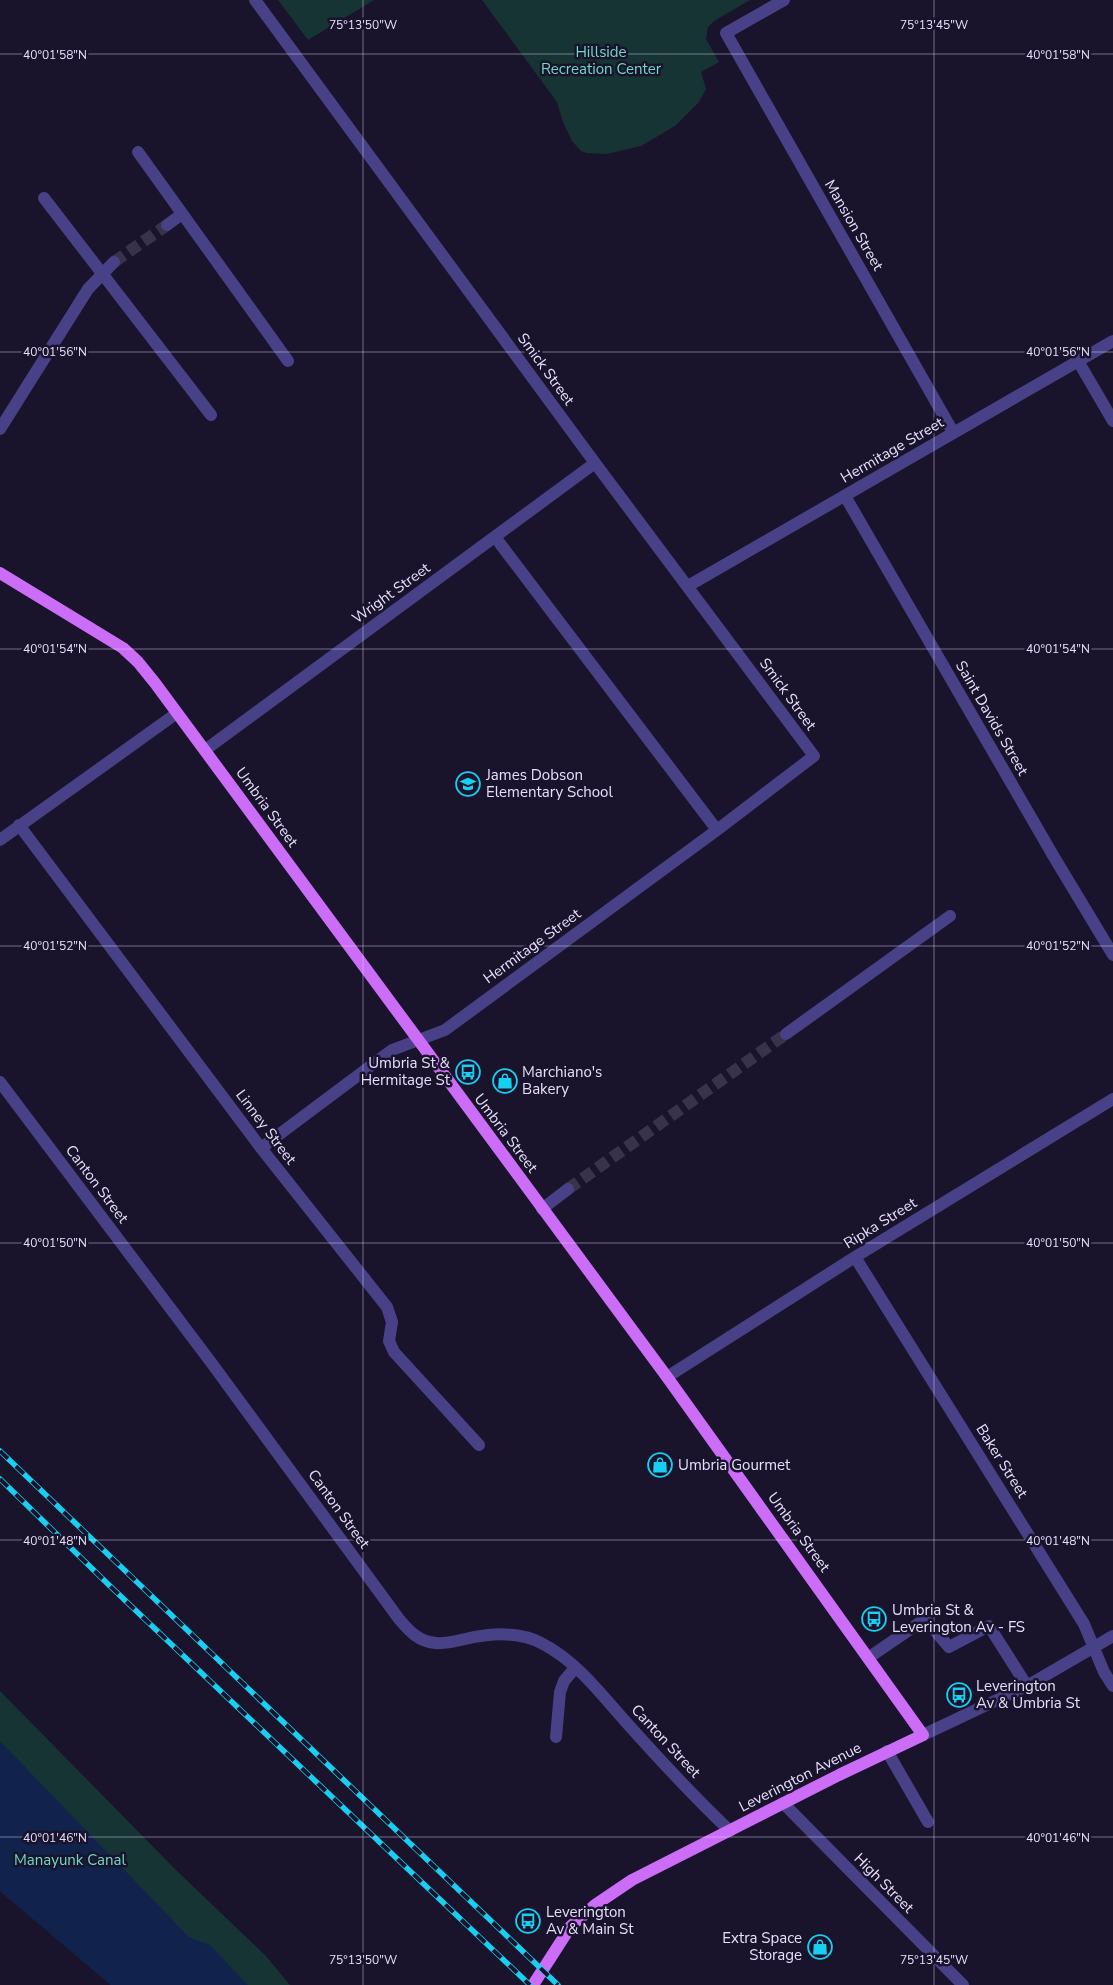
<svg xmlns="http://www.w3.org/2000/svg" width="1113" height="1985" viewBox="0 0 1113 1985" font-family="'Nunito Sans',sans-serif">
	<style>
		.green { fill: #173435 }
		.water { fill: #11234c }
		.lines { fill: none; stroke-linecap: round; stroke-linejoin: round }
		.minor-tunnel { stroke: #38324a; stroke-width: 12; stroke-dasharray: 12 6; stroke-linecap: butt }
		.minor { stroke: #484187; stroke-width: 12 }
		.major { stroke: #cb6df6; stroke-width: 12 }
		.rail-casing { stroke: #18cef1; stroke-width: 5.5 }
		.rail { stroke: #19132b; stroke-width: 4; stroke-dasharray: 11; stroke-linecap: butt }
		.ticks { fill: none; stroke: #e5dffd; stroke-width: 1; stroke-opacity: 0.45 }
		.labels { text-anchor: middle; stroke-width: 5; stroke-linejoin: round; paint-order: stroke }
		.park-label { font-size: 15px; fill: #6edac6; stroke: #19132b }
		.street-label { font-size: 15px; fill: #e5dffd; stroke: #19132b }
		.poi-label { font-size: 15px; fill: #e5dffd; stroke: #19132b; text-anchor: start }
		.ticks-label { font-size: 12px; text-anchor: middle; fill: #e5dffd; stroke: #19132b; stroke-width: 5; stroke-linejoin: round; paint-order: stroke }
	</style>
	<rect width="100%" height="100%" fill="#19132b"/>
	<path class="green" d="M278 0H374L308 40Z
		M482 0H750L714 21 708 27 706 39 719 62 701 72 706 89 699 102 675 126 641 146 607 154 587 153 581 151 572 141 563 122 557 102Z
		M0 1691 175 1869 265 1955 290 1985H111L0 1891Z"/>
	<path class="water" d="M0 1741 189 1937 207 1944 208 1943 248 1985H111L0 1891Z"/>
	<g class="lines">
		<path class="minor-tunnel" d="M114 262 167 225
			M568 1189 786 1034"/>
		<path class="minor" d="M255 0 595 463 814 756 717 830 445 1030 392 1050 261 1148
			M784 0 726 33 953 432
			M138 152 288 361
			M44 198 211 415
			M167 225 182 214
			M1078 361 1113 421
			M0 429 88 289 114 262
			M845 496 1054 857 1113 955
			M495 537 717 830
			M688 586 1113 341
			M205 750 595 463
			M19 825 261 1148 387 1307 392 1322 389 1341 394 1352 479 1445
			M0 840 177 713
			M786 1034 950 916
			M0 1082 213 1365 399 1619C409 1631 419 1642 436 1643 446 1644 456 1641 465 1639 491 1633 520 1631 543 1644 576 1661 601 1694 625 1721 659 1759 693 1796 730 1831
			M542 1209 568 1189
			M855 1257 1084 1624 1104 1672 1113 1686
			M667 1377 855 1257 1113 1099
			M868 1658 925 1619 949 1647 989 1626 1027 1686
			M923 1735 1027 1686 1113 1636
			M556 1737 560 1692 564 1681 575 1668
			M887 1751 928 1822
			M783 1803 963 1985"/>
		<path class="major" d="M0 573 123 648 138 662 155 683 667 1377 923 1735 839 1775 632 1880 595 1905 571 1926 533 1985"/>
		<g class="rail-casing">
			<path id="rail" d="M0 1451 558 1985
				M0 1479 110 1586 530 1985"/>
		</g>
		<use href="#rail" class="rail"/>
	</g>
	<path class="ticks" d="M363 0V1985M934 0V1985M0 54H1113M0 352H1113M0 649H1113M0 946H1113M0 1243H1113M0 1540H1113M0 1837H1113"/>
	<defs>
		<g id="school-ring" transform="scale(1.25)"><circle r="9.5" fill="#19132b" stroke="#18cef1" stroke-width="1.5"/><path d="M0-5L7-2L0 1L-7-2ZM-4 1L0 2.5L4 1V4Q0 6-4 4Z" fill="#18cef1"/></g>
		<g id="bus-ring" transform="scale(1.25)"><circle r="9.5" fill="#19132b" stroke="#18cef1" stroke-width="1.5"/><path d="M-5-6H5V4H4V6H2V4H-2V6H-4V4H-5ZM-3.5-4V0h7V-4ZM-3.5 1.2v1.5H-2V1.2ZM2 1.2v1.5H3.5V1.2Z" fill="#18cef1"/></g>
		<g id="shop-ring" transform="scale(1.25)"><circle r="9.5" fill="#19132b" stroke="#18cef1" stroke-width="1.5"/><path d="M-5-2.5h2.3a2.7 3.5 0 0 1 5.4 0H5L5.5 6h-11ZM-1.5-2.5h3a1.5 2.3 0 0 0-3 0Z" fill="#18cef1"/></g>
	</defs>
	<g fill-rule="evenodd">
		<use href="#school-ring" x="468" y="784"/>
		<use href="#bus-ring" x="468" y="1072"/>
		<use href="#shop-ring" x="505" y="1081"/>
		<use href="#shop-ring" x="660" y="1465"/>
		<use href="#bus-ring" x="874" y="1619"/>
		<use href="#bus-ring" x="959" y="1695"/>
		<use href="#bus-ring" x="528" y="1921"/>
		<use href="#shop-ring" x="820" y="1947"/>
	</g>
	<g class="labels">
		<g class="park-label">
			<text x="601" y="57">Hillside<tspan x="601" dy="17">Recreation Center</tspan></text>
			<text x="70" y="1865">Manayunk Canal</text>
		</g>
		<g class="street-label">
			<text transform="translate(854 225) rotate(60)" y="5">Mansion Street</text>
			<text transform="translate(546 369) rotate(54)" y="5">Smick Street</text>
			<text transform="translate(892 450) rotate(-30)" y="5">Hermitage Street</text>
			<text transform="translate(391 593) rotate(-36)" y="5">Wright Street</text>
			<text transform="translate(788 694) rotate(54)" y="5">Smick Street</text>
			<text transform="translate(992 718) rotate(60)" y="5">Saint Davids Street</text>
			<text transform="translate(267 807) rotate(54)" y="5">Umbria Street</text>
			<text transform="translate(532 946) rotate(-36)" y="5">Hermitage Street</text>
			<text transform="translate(266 1127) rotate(53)" y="5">Linney Street</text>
			<text transform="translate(506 1133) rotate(53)" y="5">Umbria Street</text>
			<text transform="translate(97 1184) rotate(53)" y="5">Canton Street</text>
			<text transform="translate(880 1223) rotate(-32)" y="5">Ripka Street</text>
			<text transform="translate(1002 1461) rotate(58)" y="5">Baker Street</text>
			<text transform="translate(339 1509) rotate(54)" y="5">Canton Street</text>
			<text transform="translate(799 1532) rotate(54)" y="5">Umbria Street</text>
			<text transform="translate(666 1741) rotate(47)" y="5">Canton Street</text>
			<text transform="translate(800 1777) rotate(-27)" y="5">Leverington Avenue</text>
			<text transform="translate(884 1883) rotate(45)" y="5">High Street</text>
		</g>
		<g class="poi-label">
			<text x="486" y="780">James Dobson<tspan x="486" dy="17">Elementary School</tspan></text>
			<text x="450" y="1068" text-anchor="end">Umbria St &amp;<tspan x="450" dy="17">Hermitage St</tspan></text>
			<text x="522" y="1077">Marchiano's<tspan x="522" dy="17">Bakery</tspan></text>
			<text x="678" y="1470">Umbria Gourmet</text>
			<text x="892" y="1615">Umbria St &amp;<tspan x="892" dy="17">Leverington Av - FS</tspan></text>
			<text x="976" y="1691">Leverington<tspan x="976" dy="17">Av &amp; Umbria St</tspan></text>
			<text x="546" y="1917">Leverington<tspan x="546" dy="17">Av &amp; Main St</tspan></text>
			<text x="802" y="1943" text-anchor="end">Extra Space<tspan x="802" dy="17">Storage</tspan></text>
		</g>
	</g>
	<g class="ticks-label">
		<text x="363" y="29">75°13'50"W</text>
		<text x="934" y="29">75°13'45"W</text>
		<text x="55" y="59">40°01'58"N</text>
		<text x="1058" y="59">40°01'58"N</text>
		<text x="55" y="356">40°01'56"N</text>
		<text x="1058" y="356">40°01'56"N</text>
		<text x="55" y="653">40°01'54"N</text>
		<text x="1058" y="653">40°01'54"N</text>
		<text x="55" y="950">40°01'52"N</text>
		<text x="1058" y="950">40°01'52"N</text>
		<text x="55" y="1247">40°01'50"N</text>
		<text x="1058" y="1247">40°01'50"N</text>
		<text x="55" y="1545">40°01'48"N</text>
		<text x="1058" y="1545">40°01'48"N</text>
		<text x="55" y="1842">40°01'46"N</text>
		<text x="1058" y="1842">40°01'46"N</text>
		<text x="363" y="1964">75°13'50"W</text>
		<text x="934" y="1964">75°13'45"W</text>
	</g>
</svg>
